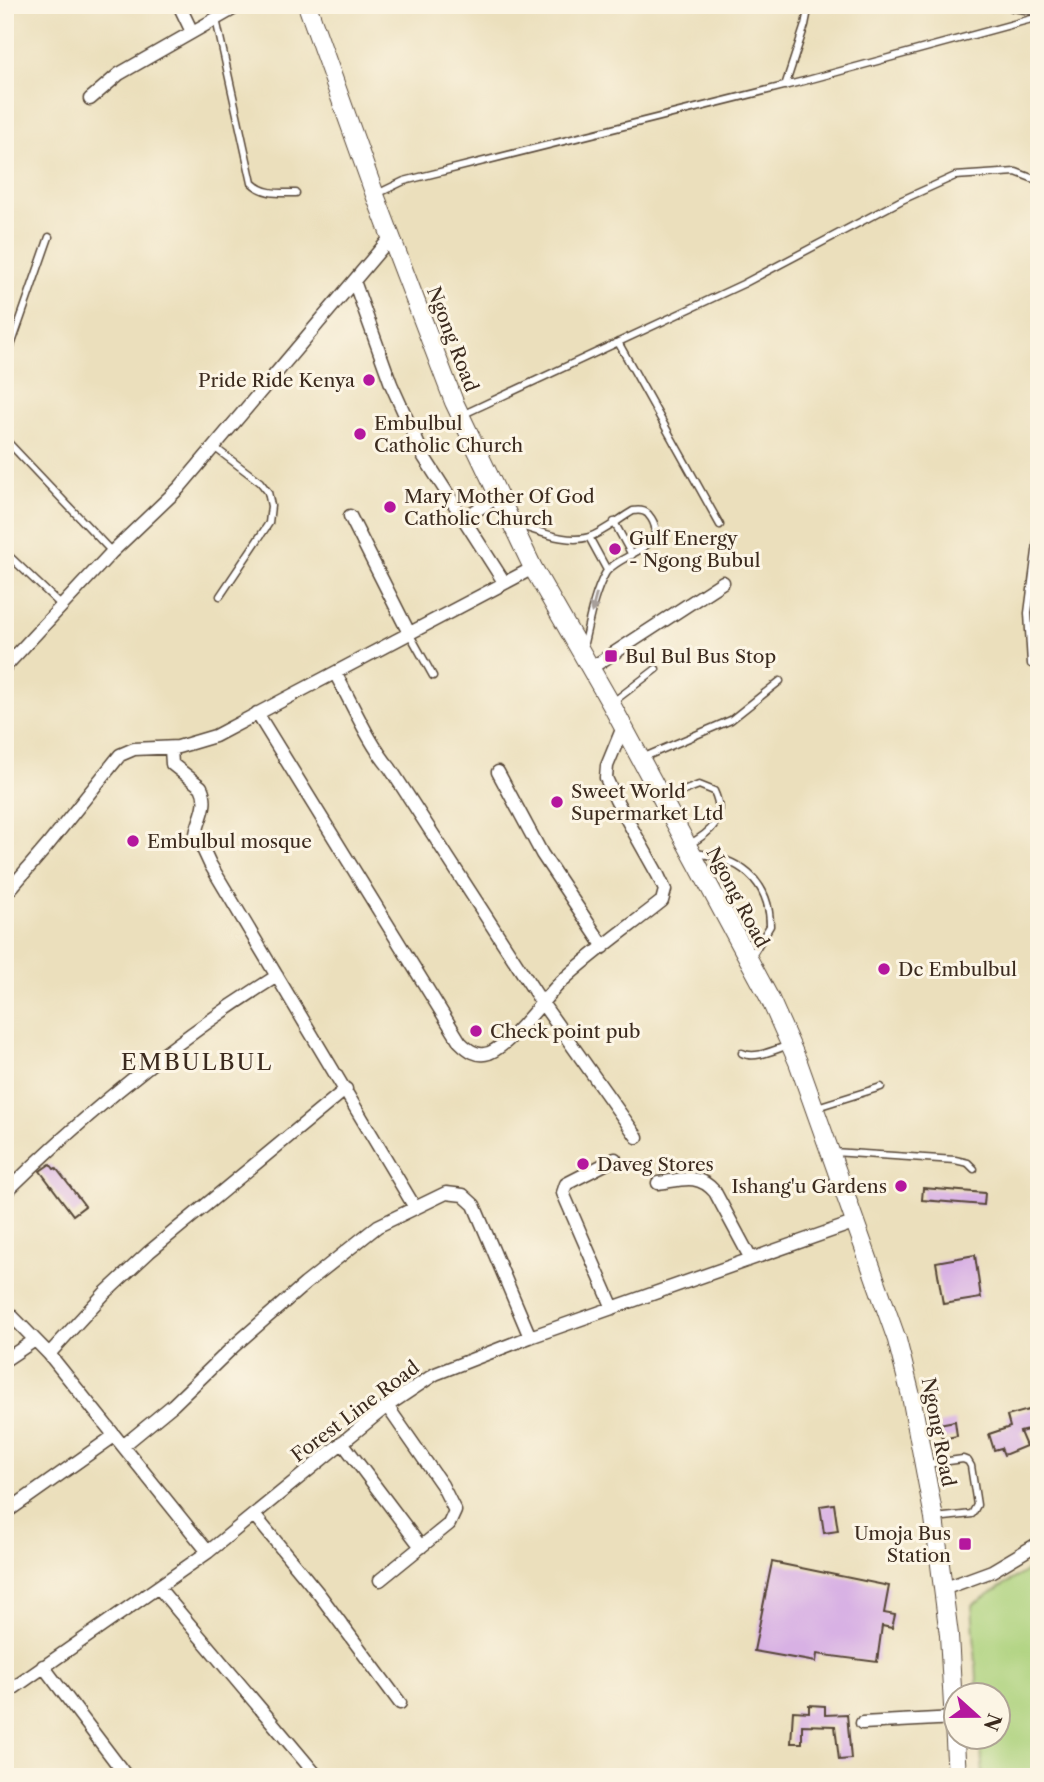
<svg xmlns="http://www.w3.org/2000/svg" width="1044" height="1782" viewBox="0 0 1044 1782" font-family="'Libre Caslon Text',serif">
	<style>
		.green { fill: #acd17b; stroke: #747e4c; stroke-width: 2 }
		.building { fill: #d8b1e4 }
		.lines { fill: none; stroke-linecap: round; stroke-linejoin: round }
		.lane-casing { stroke: #554536; stroke-width: 9 }
		.street-casing { stroke: #554536; stroke-width: 15 }
		.secondary-casing { stroke: #554536; stroke-width: 20 }
		.lane { stroke: #fff; stroke-width: 6 }
		.street { stroke: #fff; stroke-width: 12 }
		.secondary { stroke: #fff; stroke-width: 18 }
		.oneway { fill: #a79f9a }
		.poi-dot { fill: #b5179e; stroke: #fcf5e5; stroke-width: 2.5 }
		.labels { text-anchor: middle; stroke-width: 6; stroke-linejoin: round; paint-order: stroke }
		.street-label { font-size: 19px; fill: #3b2a1e; stroke: #fcf5e5 }
		.poi-label { font-size: 19px; fill: #3b2a1e; stroke: #fcf5e5; text-anchor: start }
		.quarter-label { font-size: 23px; letter-spacing: 2px; fill: #3b2a1e; stroke: #fcf5e5 }
	</style>
	<rect width="100%" height="100%" fill="#fcf5e5"/>
	<filter id="ink" filterUnits="userSpaceOnUse"><feTurbulence type="fractalNoise" baseFrequency=".0143" numOctaves="2"/><feDisplacementMap in="SourceGraphic" scale="14" xChannelSelector="R" yChannelSelector="G"/><feConvolveMatrix kernelMatrix="1 2 1 2 8 2 1 2 1" color-interpolation-filters="sRGB"/></filter>
	<filter id="wash" filterUnits="userSpaceOnUse"><feTurbulence type="fractalNoise" baseFrequency=".00686" numOctaves="4" result="noise"/><feDisplacementMap in="SourceGraphic" scale="28" xChannelSelector="R" yChannelSelector="G"/><feGaussianBlur stdDeviation="1.57" result="paint"/><feColorMatrix in="noise" values="0 0 0 0 0 0 0 0 0 0 0 0 0 0 0 0 0 1.4 0 .05"/><feComposite in="paint" operator="in"/></filter>
	<g filter="url(#wash)">
		<rect width="100%" height="100%" fill="#ebdfbc"/>
		<path class="green" d="M1039 1563V1777H983L980 1737 998 1736V1694H978L972 1605Z"/>
		<g id="blocks">
			<path class="building" d="M50 1164 54 1169 56 1168 85 1206 73 1215 40 1171Z
				M923 1188 985 1193 984 1205 922 1200Z
				M975 1255 981 1298 943 1304 936 1262Z
				M1039 1407V1427L1020 1432 1026 1446 1004 1455 1001 1448 994 1450 989 1434 1010 1427 1007 1416Z
				M955 1421 957 1436 942 1439 939 1424Z
				M834 1504 838 1531 824 1533 820 1506Z
				M772 1562 889 1586 884 1613 895 1615 892 1628 882 1626 877 1662 817 1654 816 1662 754 1651Z
				M809 1705 825 1706V1715L847 1714 851 1759 839 1760 835 1726 802 1725V1743H791L793 1711 809 1712Z"/>
		</g>
	</g>
	<g filter="url(#ink)">
		<use href="#blocks" fill-opacity="0" stroke="#554536" stroke-width="2"/>
		<g class="lines">
			<g class="lane-casing">
				<path id="lane" d="M216 19 252 183C264 195 280 193 296 193
					M785 86 805 25 809 5
					M377 194 404 181 804 81 1039 17
					M618 342 720 525
					M5 363 49 237
					M464 414 743 284 902 200 955 176 1016 172 1039 181
					M5 439 112 552
					M214 447 260 482 268 492 271 506 269 523 220 596
					M614 522 632 555
					M517 525C539 531 567 544 589 537 604 532 619 519 633 511 639 510 644 510 648 514 676 547 616 554 605 574 593 596 589 623 583 647
					M589 537 607 570
					M5 552 62 606
					M409 633 433 676
					M1031 664 1028 613 1039 528
					M613 702 656 669
					M642 758 731 720 780 681
					M665 798 699 785 714 791C727 819 712 832 688 845
					M695 853C738 858 770 879 770 926L751 957
					M742 1053C755 1060 776 1049 789 1045
					M817 1107 881 1087
					M833 1152 955 1160 968 1163 974 1169
					M927 1464 963 1459 968 1461 971 1466 977 1505 972 1514 935 1518"/>
			</g>
			<g class="street-casing">
				<path id="street" d="M179 5 192 32
					M1013 5 1039 9
					M90 99 119 74 240 5
					M354 281 391 384 424 457 504 582
					M350 516 409 633
					M464 518 499 496
					M5 667 112 552 179 488 391 237
					M591 668 723 582
					M335 673C352 703 368 742 390 768L542 1003 637 1137
					M257 713 460 1042C468 1050 477 1057 489 1053 512 1044 542 1000 561 982 592 953 628 928 662 901L665 890 658 875 616 800 606 778 607 766 623 727
					M171 749 172 764 201 787C210 805 199 817 196 834L210 864 414 1206
					M498 772 542 854 604 947
					M5 895 47 846 120 755 134 749 178 747 215 736 533 568
					M658 1183C681 1180 698 1172 715 1192L751 1259
					M5 1193C86 1113 181 1036 277 976
					M613 1308 563 1193 566 1184 615 1159
					M5 1309 49 1354 208 1552
					M49 1354 104 1294 149 1252 346 1089
					M5 1360 35 1340
					M342 1442 421 1547
					M123 1446 173 1405 234 1346 305 1284 378 1226 446 1193 463 1195 474 1205 530 1337
					M5 1513 114 1436
					M254 1515 319 1594 400 1703
					M380 1580 449 1524 455 1511 442 1485 387 1406
					M158 1587 318 1777
					M943 1589 992 1571 1039 1543
					M43 1666 127 1777
					M5 1694 208 1552 387 1406 435 1374 530 1337 856 1222
					M862 1723 955 1718"/>
			</g>
			<g class="secondary-casing">
				<path id="secondary" d="M307 5 375 195 454 402 533 568 611 704 770 999 798 1062 897 1340 911 1396 934 1518 949 1635 957 1777"/>
			</g>
			<use href="#lane" class="lane"/>
			<use href="#street" class="street"/>
			<use href="#secondary" class="secondary"/>
		</g>
		<defs><path id="oneway-solid" d="M-6-.8H1V-3.2L6.5 0L1 3.2V.8H-6Z" transform="scale(1.75)"/></defs>
		<use class="oneway" href="#oneway-solid" transform="translate(594 603) rotate(105)"/>
	</g>
	<g class="poi-dot">
		<circle cx="369" cy="380" r="7"/>
		<circle cx="360" cy="434" r="7"/>
		<circle cx="390" cy="507" r="7"/>
		<circle cx="615" cy="549" r="7"/>
		<rect x="604" y="649" width="14" height="14" rx="3.5"/>
		<circle cx="557" cy="802" r="7"/>
		<circle cx="133" cy="841" r="7"/>
		<circle cx="884" cy="969" r="7"/>
		<circle cx="476" cy="1031" r="7"/>
		<circle cx="583" cy="1164" r="7"/>
		<circle cx="901" cy="1186" r="7"/>
		<rect x="958" y="1537" width="14" height="14" rx="3.5"/>
	</g>
	<g class="labels">
		<g class="street-label">
			<text transform="translate(453 339) rotate(69)" y="7">Ngong Road</text>
			<text transform="translate(738 897) rotate(62)" y="7">Ngong Road</text>
			<text transform="translate(355 1411) rotate(-37)" y="7">Forest Line Road</text>
			<text transform="translate(939 1432) rotate(79)" y="7">Ngong Road</text>
		</g>
		<g class="poi-label">
			<text x="355" y="387" text-anchor="end">Pride Ride Kenya</text>
			<text x="374" y="430">Embulbul<tspan x="374" dy="22">Catholic Church</tspan></text>
			<text x="404" y="503">Mary Mother Of God<tspan x="404" dy="22">Catholic Church</tspan></text>
			<text x="629" y="545">Gulf Energy<tspan x="629" dy="22">- Ngong Bubul</tspan></text>
			<text x="625" y="663">Bul Bul Bus Stop</text>
			<text x="571" y="798">Sweet World<tspan x="571" dy="22">Supermarket Ltd</tspan></text>
			<text x="147" y="848">Embulbul mosque</text>
			<text x="898" y="976">Dc Embulbul</text>
			<text x="490" y="1038">Check point pub</text>
			<text x="597" y="1171">Daveg Stores</text>
			<text x="887" y="1193" text-anchor="end">Ishang'u Gardens</text>
			<text x="951" y="1540" text-anchor="end">Umoja Bus<tspan x="951" dy="22">Station</tspan></text>
		</g>
		<g class="quarter-label">
			<text x="197" y="1070">EMBULBUL</text>
		</g>
	</g>
	<rect width="1044" height="1782" fill="none" stroke="#fcf5e5" stroke-width="28"/>
	<g transform="translate(977 1716) rotate(111)"><circle r="33" fill="#fcf5e5" stroke="#afa495" stroke-width="2"/>
	<path d="M0-5L12 26L0 18L-12 26Z" fill="#b5179e"/>
	<text y="-10" font-size="19" font-weight="bold" text-anchor="middle" fill="#3b2a1e">N</text>
	</g>
</svg>
